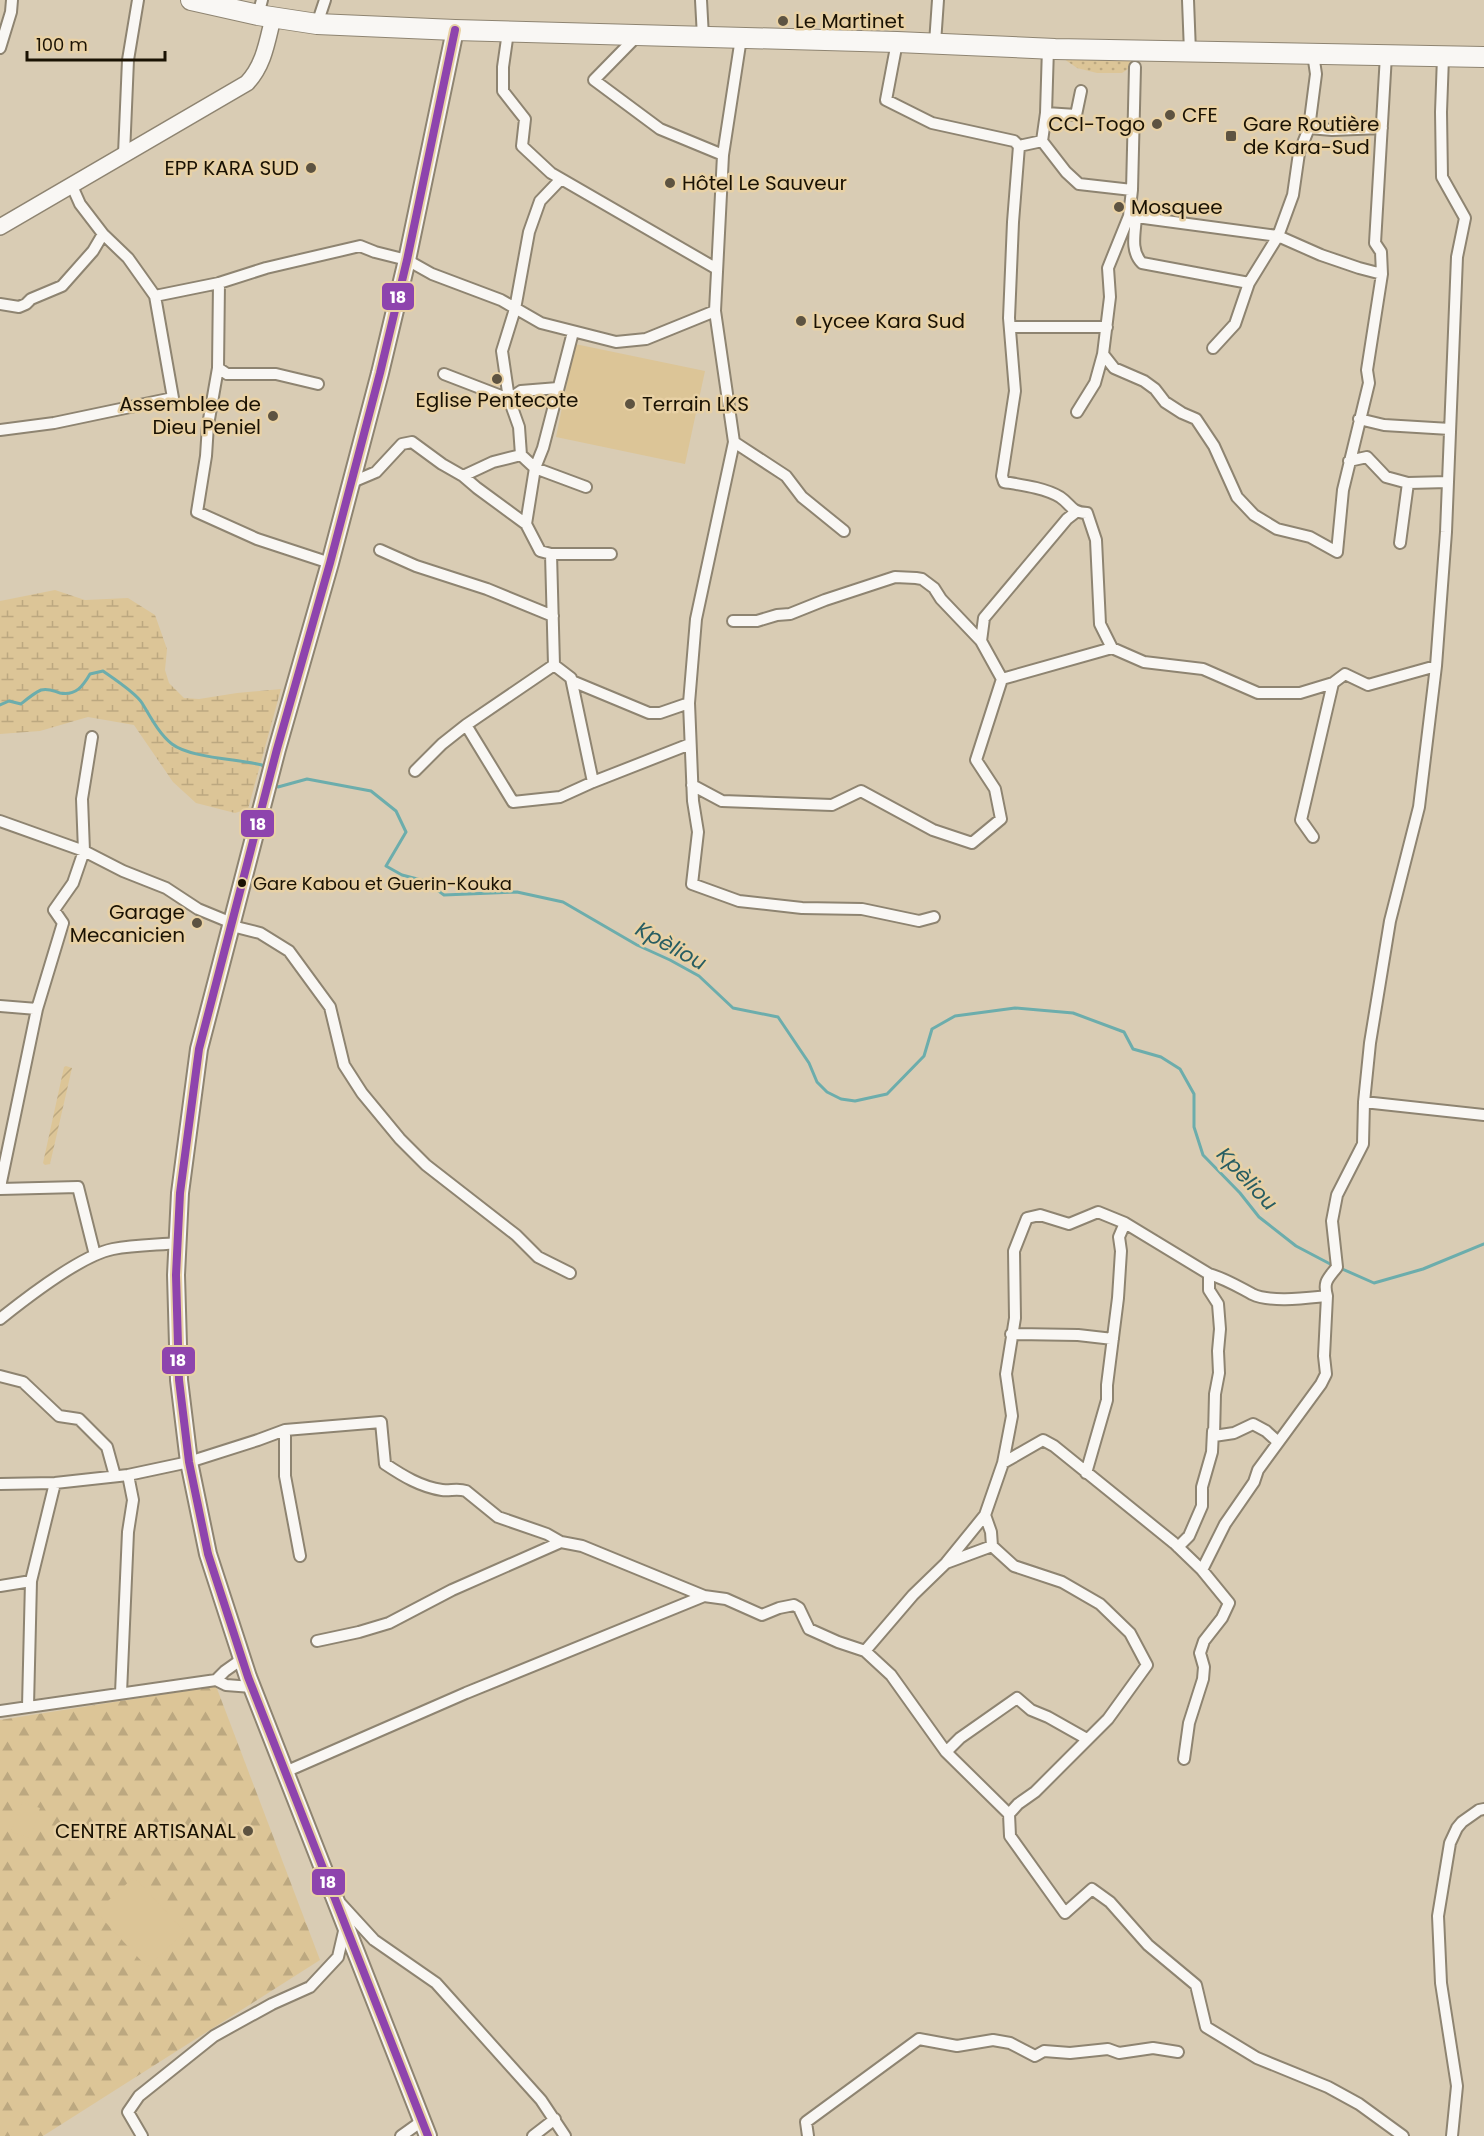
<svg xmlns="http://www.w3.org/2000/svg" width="1484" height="2136" viewBox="0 0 1484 2136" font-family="Poppins,sans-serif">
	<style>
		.grass { fill: url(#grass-dots) }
		.forest { fill: url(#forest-firs) }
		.wetland { fill: url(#wetland-marsh) }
		.garden { fill: url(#garden-furrows) }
		.pitch { fill: #dcc597 }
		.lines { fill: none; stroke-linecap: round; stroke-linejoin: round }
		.stream { stroke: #6cadac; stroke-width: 3 }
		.street-casing { stroke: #8e8471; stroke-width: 14 }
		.secondary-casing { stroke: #8e8471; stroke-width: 18 }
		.primary-casing { stroke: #8e8471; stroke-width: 20 }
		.highway-casing { stroke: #8e8471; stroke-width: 22 }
		.street { stroke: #f9f7f4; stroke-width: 10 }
		.secondary { stroke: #f9f7f4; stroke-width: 15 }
		.primary { stroke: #f9f7f4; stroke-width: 16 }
		.highway { stroke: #f9f7f4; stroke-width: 20 }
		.bus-1-casing { stroke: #e8d1a5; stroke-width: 12 }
		.bus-1 { stroke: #8e44ad; stroke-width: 8 }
		.poi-dot { fill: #5d5341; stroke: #e8d1a5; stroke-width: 2 }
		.bus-dot { fill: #1a1203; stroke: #e8d1a5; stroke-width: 2 }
		.labels { text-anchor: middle; stroke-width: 5; stroke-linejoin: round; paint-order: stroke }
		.bus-label { font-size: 18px; fill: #1a1203; stroke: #e8d1a5; text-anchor: start }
		.poi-label { font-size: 20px; fill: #1a1203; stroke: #e8d1a5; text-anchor: start }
		.water-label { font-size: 21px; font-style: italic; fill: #275d62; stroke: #e8d1a5 }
		.line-badge { stroke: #e8d1a5; stroke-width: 2 }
		.badge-label { font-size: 16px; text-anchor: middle; font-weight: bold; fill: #fff }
	</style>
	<defs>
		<pattern id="grass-dots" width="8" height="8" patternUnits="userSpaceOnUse" patternTransform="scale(1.5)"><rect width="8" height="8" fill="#dcc597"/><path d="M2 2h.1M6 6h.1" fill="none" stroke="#bca880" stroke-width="1.8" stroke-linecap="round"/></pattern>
		<pattern id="forest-firs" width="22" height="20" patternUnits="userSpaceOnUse" patternTransform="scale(1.5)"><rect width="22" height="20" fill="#dcc597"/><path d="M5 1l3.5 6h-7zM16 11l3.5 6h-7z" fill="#bca880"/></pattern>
		<pattern id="wetland-marsh" width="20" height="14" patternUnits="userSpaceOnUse" patternTransform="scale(1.5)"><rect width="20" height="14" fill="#dcc597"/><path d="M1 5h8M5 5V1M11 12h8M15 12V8" fill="none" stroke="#bca880"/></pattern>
		<pattern id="garden-furrows" width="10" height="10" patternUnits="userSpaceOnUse" patternTransform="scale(1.5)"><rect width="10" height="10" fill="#dcc597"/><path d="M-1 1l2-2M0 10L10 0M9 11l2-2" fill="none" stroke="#bca880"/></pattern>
	</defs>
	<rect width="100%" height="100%" fill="#d9ccb4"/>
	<path class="grass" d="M1064 59 1131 61 1128 69 1122 73H1097L1077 68Z"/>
	<path class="forest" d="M216 1686 320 1960 43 2136H0V1720Z"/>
	<path class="wetland" d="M55 590 85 600 128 598 155 615 167 649 165 670 169 683 184 698 199 699 237 693 281 689 248 809 235 813 196 803 173 782 134 725 88 717 40 731 0 734V601Z"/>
	<path class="garden" d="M66 1066 72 1068 50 1164 45 1165 43 1163 64 1067Z"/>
	<path class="pitch" d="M575 344 705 371 685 464 556 437Z
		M22 1802 40 1808 30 1838 11 1832Z
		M134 1877 185 1932 147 1967 96 1912Z"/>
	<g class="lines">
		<path class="stream" d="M0 705 9 701 21 704C27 699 34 693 41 690 49 688 53 691 60 693 76 696 83 686 90 674L103 671C113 678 136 693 142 703 150 716 159 734 172 744 190 758 238 759 262 765L265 769
			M275 784 278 787 307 779 371 791 396 811 406 832 386 866 402 875 425 881 444 895 517 892 563 902 637 945 670 960 699 976 733 1008 778 1017 809 1063 817 1082 827 1092 841 1099 855 1101 887 1094 924 1056 932 1029 955 1016 1015 1008 1073 1013 1124 1032 1133 1049 1161 1057 1180 1069 1194 1094V1127L1203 1155 1240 1193 1259 1217 1296 1246 1334 1266
			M1340 1268 1374 1283 1423 1269 1484 1244"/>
		<g class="street-casing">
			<path id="street" d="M701 0 703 37
				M1188 0 1190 52
				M258 15 262 0
				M317 24 325 0
				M508 32 503 67V91L525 119 522 146 551 173 717 269
				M639 34 594 80 660 129 723 155
				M741 38 723 155 715 311 734 442 696 619 689 703 693 801 698 832 692 884 739 901 802 908 862 909 919 921 934 917
				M897 42 886 100 932 123 1014 141 1019 146 1042 141
				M935 43 938 0
				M0 48 11 12 12 0
				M1048 48 1046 113 1042 141 1066 172 1079 184 1132 190
				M1443 57 1441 112 1442 177 1465 218 1457 257 1446 532 1436 666 1419 807 1390 921 1370 1043 1364 1102 1484 1115
				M1135 67 1132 190 1129 216 1108 268 1110 297 1103 354 1114 368 1144 381 1155 389 1165 402 1182 413 1196 419 1214 446 1237 497 1254 515 1277 529 1310 537 1337 552 1343 490 1369 383 1367 370 1382 274 1381 252 1375 243 1386 55
				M1046 113 1076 115 1081 91
				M1309 128 1332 130 1382 128
				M1019 146 1013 222 1009 318 1015 391 1002 476 1004 482C1022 485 1045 488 1060 497 1072 505 1070 512 1087 513L1096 540 1100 624 1112 648
				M124 154 128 60 138 0
				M561 179 540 201 529 232 515 309 502 351 509 399 519 427 521 455 535 468 586 487
				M1129 216 1278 236 1321 255 1359 268 1382 274
				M1136 217C1135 233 1130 251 1142 263L1249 283
				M219 283 218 368 208 425 206 456 197 512 257 539 330 563
				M155 296 219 283 266 268 360 246 375 252 407 260 432 274 501 300 541 323 616 342 646 339 715 311
				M0 304 19 307 26 304 31 299 62 286 93 251 103 234
				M1010 327H1107
				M573 332 543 448 535 468 526 524 540 551 551 554 554 665 571 678 593 782 690 744
				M1213 348 1235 324 1249 283 1278 236 1293 195 1299 153 1309 128 1316 74 1313 54
				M218 368 227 374H276L318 384
				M444 374 509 399
				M509 399 521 391 558 388
				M1077 412 1095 383 1103 354
				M1359 419 1384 425 1450 429
				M0 430 54 423 173 398 155 296 128 258 103 234 80 204 72 186
				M734 442 786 476 802 497 844 531
				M1349 461 1367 457 1386 477 1408 483 1448 482
				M463 476 493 462 521 455
				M350 483 376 472 402 444 412 442 442 464 463 476 477 488 526 524
				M1400 543 1408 483
				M380 550 416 566 487 589 553 616
				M551 554H611
				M981 641 984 618 1067 519 1076 512
				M554 665 466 725 513 802 560 797 593 782
				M1002 679 1112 648 1144 662 1203 669 1258 693H1300L1333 683 1345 674 1368 685 1436 666
				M572 681 649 713H660L689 703
				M415 771 442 744 466 725
				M692 785 722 801 832 805 861 791 933 830 972 843 1001 819 995 789 976 760 1002 679 981 641 941 599 934 588 922 579 916 578 895 577 825 600 790 614 777 615 757 621H733
				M0 821 84 851 123 871 166 888 198 909 232 923
				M1313 837 1301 820 1333 683
				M232 926 260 933 289 951 330 1007 344 1065 362 1093 400 1139 426 1165 516 1235 538 1257 570 1273
				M0 1006 37 1009
				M0 1187 37 1009 63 923 54 910 73 883 84 851 82 799 92 737
				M0 1189 78 1187 95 1255
				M1209 1274V1290L1218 1304 1220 1329 1218 1351 1219 1373 1215 1394 1214 1436 1234 1433 1253 1424 1266 1431 1278 1442
				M0 1319C25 1299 82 1255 113 1249 134 1245 156 1245 178 1243
				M1011 1334 1078 1335 1113 1339
				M0 1376 23 1382 59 1416 79 1419 107 1447 115 1476
				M285 1430V1476L300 1556
				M1003 1463 1012 1416 1006 1374 1015 1318 1014 1251 1027 1218 1040 1215 1069 1224 1098 1212 1125 1223 1209 1274C1226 1279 1237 1286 1252 1294 1270 1303 1307 1298 1327 1296
				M1086 1473 1107 1400V1385L1118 1298 1121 1251 1119 1237 1125 1223
				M0 1484 55 1483 128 1475 189 1462 258 1440 285 1430 381 1422 385 1464C403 1476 421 1487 442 1490 450 1491 458 1488 466 1491L498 1517 547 1534 561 1542 582 1546 704 1596 726 1599 762 1615 779 1608 794 1605 799 1608 809 1629 838 1642 865 1651 891 1675 946 1752 1009 1814 1010 1836 1065 1913 1092 1889 1110 1902 1148 1945 1196 1985 1206 2027 1257 2058 1328 2087 1359 2104 1403 2136
				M985 1515 991 1532 992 1546
				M1178 1547 1189 1536 1202 1506V1487L1212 1452 1213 1431
				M946 1563 992 1546 1014 1566 1062 1582 1100 1604 1130 1633 1147 1665 1108 1719 1035 1792 1018 1804 1009 1814
				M1202 1570 1225 1524 1254 1482 1258 1470 1321 1384 1326 1374 1324 1356 1327 1296C1323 1281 1328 1279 1337 1267L1332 1221 1337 1195 1363 1144 1364 1102
				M0 1586 31 1581
				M317 1641 359 1632 389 1623 452 1590 561 1542
				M865 1651 913 1595 946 1563 985 1515 1003 1463 1043 1440 1054 1446 1174 1543 1202 1570 1229 1603 1222 1618 1204 1641 1200 1653 1204 1667 1203 1679 1189 1723 1184 1759
				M216 1680 225 1671 242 1659
				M121 1693 128 1532 133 1500 128 1475
				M28 1706 31 1581 55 1483
				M0 1711 216 1680 226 1685 252 1687
				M946 1752 960 1738 1017 1698 1031 1710 1048 1717 1087 1739
				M285 1772 466 1693 704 1596
				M341 1904 374 1940 436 1983 541 2100 565 2136
				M142 2136 128 2112 139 2096 214 2036 272 2004 310 1987 338 1957 345 1927
				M401 2136 422 2121
				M533 2136 555 2119
				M808 2136 806 2122 919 2039 957 2046 993 2040 1010 2043 1035 2056 1044 2051 1070 2053 1108 2049 1119 2053 1153 2048 1178 2052
				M1452 2136 1457 2086 1441 1983 1438 1916 1450 1843 1457 1828 1462 1822 1479 1810 1484 1809"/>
		</g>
		<g class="secondary-casing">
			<path id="secondary" d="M0 227 247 83C264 65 267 42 273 18"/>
		</g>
		<g class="primary-casing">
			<path id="primary" d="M428 2136 248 1677 208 1554 189 1462 179 1380 176 1275 180 1193 199 1049 277 749 330 563 380 373 407 260 455 30"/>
		</g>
		<g class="highway-casing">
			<path id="highway" d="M191 0 258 15 317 24 455 30 897 42 1055 49 1484 57"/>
		</g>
		<use href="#street" class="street"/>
		<use href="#secondary" class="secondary"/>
		<use href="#primary" class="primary"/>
		<use href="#highway" class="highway"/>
		<g class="bus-1-casing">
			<path id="bus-1" d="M428 2136 248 1677 208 1554 189 1462 179 1380 176 1275 180 1193 199 1049 277 749 330 563 380 373 407 260 455 30"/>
		</g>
		<use href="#bus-1" class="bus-1"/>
	</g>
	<g class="poi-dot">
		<circle cx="783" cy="21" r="6"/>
		<circle cx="1170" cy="115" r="6"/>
		<circle cx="1157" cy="124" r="6"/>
		<rect x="1225" y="130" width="12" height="12" rx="3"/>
		<circle cx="311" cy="168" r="6"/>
		<circle cx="670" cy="183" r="6"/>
		<circle cx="1119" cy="207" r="6"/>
		<circle cx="801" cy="321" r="6"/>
		<circle cx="497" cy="379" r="6"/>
		<circle cx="630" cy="404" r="6"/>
		<circle cx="273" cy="416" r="6"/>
		<circle cx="197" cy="923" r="6"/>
		<circle cx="248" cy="1831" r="6"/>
	</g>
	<circle class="bus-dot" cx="242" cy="883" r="5"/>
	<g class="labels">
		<g class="bus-label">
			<text x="253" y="890">Gare Kabou et Guerin-Kouka</text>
		</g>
		<g class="poi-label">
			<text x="795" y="28">Le Martinet</text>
			<text x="1182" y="122">CFE</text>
			<text x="1145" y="131" text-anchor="end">CCI-Togo</text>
			<text x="1243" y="131">Gare Routière<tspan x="1243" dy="23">de Kara-Sud</tspan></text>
			<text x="299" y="175" text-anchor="end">EPP KARA SUD</text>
			<text x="682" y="190">Hôtel Le Sauveur</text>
			<text x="1131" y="214">Mosquee</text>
			<text x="813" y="328">Lycee Kara Sud</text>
			<text x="497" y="407" text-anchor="middle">Eglise Pentecote</text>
			<text x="261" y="411" text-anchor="end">Assemblee de<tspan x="261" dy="23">Dieu Peniel</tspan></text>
			<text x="642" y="411">Terrain LKS</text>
			<text x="185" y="919" text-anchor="end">Garage<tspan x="185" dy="23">Mecanicien</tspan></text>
			<text x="236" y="1838" text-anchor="end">CENTRE ARTISANAL</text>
		</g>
		<g class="water-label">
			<text transform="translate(671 946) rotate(29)" y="7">Kpèliou</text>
			<text transform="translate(1247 1179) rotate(47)" y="7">Kpèliou</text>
		</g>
	</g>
	<g class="line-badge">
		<rect x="381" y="282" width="34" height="29" rx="6" fill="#8e44ad"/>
		<rect x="240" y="809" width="35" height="29" rx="6" fill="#8e44ad"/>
		<rect x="161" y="1346" width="35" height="29" rx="6" fill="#8e44ad"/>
		<rect x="311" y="1868" width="35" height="28" rx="6" fill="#8e44ad"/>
	</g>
	<g class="badge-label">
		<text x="398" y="303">18</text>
		<text x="258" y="830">18</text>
		<text x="178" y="1366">18</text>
		<text x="328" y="1888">18</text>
	</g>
	<path d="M27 51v9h138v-9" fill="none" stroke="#1a1203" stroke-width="3"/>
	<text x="36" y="51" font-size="18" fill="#1a1203" stroke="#e8d1a5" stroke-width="4.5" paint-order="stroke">100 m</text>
</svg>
